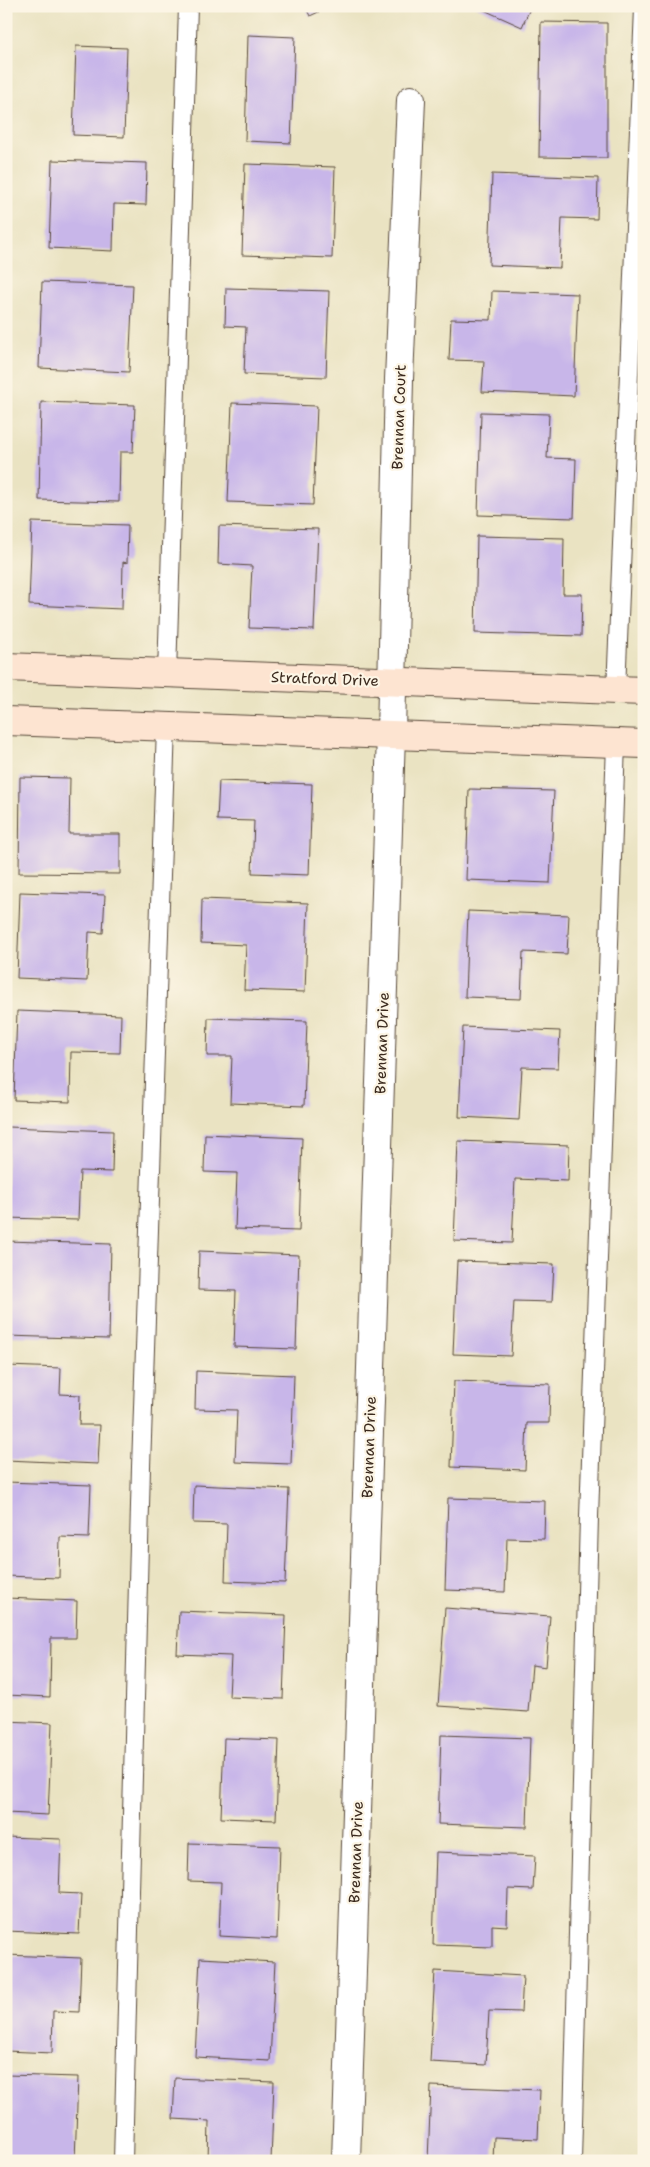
<svg xmlns="http://www.w3.org/2000/svg" width="650" height="2167" viewBox="0 0 650 2167" font-family="'Shantell Sans',sans-serif">
	<style>
		.building { fill: #c8b6e9 }
		.lines { fill: none; stroke-linecap: round; stroke-linejoin: round }
		.lane-casing { stroke: #554637; stroke-width: 20 }
		.street-casing { stroke: #554637; stroke-width: 30 }
		.secondary-casing { stroke: #554637; stroke-width: 30 }
		.lane { stroke: #fff; stroke-width: 18 }
		.street { stroke: #fff; stroke-width: 28 }
		.secondary { stroke: #fde4d1; stroke-width: 28 }
		.labels { text-anchor: middle; stroke-width: 4.5; stroke-linejoin: round; paint-order: stroke }
		.street-label { font-size: 15px; fill: #3b2a1e; stroke: #fcf5e5 }
	</style>
	<rect width="100%" height="100%" fill="#fcf5e5"/>
	<filter id="ink" filterUnits="userSpaceOnUse"><feTurbulence type="fractalNoise" baseFrequency=".02" numOctaves="2"/><feDisplacementMap in="SourceGraphic" scale="10" xChannelSelector="R" yChannelSelector="G"/><feConvolveMatrix kernelMatrix="1 2 1 2 8 2 1 2 1" color-interpolation-filters="sRGB"/></filter>
	<filter id="wash" filterUnits="userSpaceOnUse"><feTurbulence type="fractalNoise" baseFrequency=".0096" numOctaves="4" result="noise"/><feDisplacementMap in="SourceGraphic" scale="20" xChannelSelector="R" yChannelSelector="G"/><feGaussianBlur stdDeviation="1.12" result="paint"/><feColorMatrix in="noise" values="0 0 0 0 0 0 0 0 0 0 0 0 0 0 0 0 0 1.4 0 .05"/><feComposite in="paint" operator="in"/></filter>
	<g filter="url(#wash)">
		<rect width="100%" height="100%" fill="#eae3c2"/>
		<g id="blocks">
			<path class="building" d="M305 6H331L310 16Z
				M475 6H531L522 27Z
				M541 22 607 23V158L539 157Z
				M248 35 295 37 291 143 245 141Z
				M76 46 127 48 124 137 73 135Z
				M52 160 147 163 146 205 114 204 113 251 49 248Z
				M245 164 335 167 332 258 242 255Z
				M492 174 598 178 597 219 562 218 560 268 489 265Z
				M42 282 133 285 129 372 39 368Z
				M226 288 329 291 326 377 244 374 246 327 225 326Z
				M492 291 578 294 574 396 482 392 484 361 449 360 451 319 491 320Z
				M41 402 135 405 133 452H120L119 502 39 500Z
				M232 403 317 406 313 505 228 502Z
				M481 412 549 414 547 458 576 459 574 518 478 515Z
				M32 522 128 525 127 563 123 562 122 609 29 605Z
				M219 526 318 529 314 630 249 628 252 566 218 564Z
				M477 536 564 538 563 594H582L581 636 475 633Z
				M20 777 70 778 69 834H120V874L19 873Z
				M219 781 312 784 309 875 252 873 254 821 217 820Z
				M469 789 554 791 550 883 466 880Z
				M20 892 105 895 103 933 89 932 87 981 17 978Z
				M202 899 308 903 305 992 244 990 246 945 201 943Z
				M468 911 569 915 567 954 523 952 521 999 465 997Z
				M17 1011 121 1015 120 1053 71 1052 70 1102 14 1100Z
				M208 1018 307 1021 304 1106 230 1103 232 1056H207Z
				M463 1027 560 1031 558 1068 522 1067 519 1120 459 1117Z
				M8 1127 113 1131 112 1172 80 1171 78 1220 6 1218Z
				M205 1134 302 1138 299 1231 235 1229 237 1173 204 1172Z
				M458 1141 569 1145 568 1181 515 1179 512 1243 454 1241Z
				M6 1241 111 1244 109 1339 6 1336Z
				M199 1251 299 1255 296 1349 234 1347 236 1291 198 1290Z
				M457 1261 554 1264 552 1302 514 1301 511 1356 453 1354Z
				M7 1366 61 1368 60 1394 80 1395 79 1425H100L98 1464 6 1460Z
				M196 1371 294 1375 291 1464 235 1462 237 1410 195 1409Z
				M454 1381 550 1384 549 1423H527L525 1470 451 1467Z
				M6 1482 91 1485 89 1538 60 1537 59 1578 6 1576Z
				M194 1485 289 1489 285 1583 225 1581 227 1524 193 1523Z
				M448 1498 545 1501 544 1539 507 1538 505 1592 445 1590Z
				M6 1598 77 1601 76 1638H51L50 1697 6 1695Z
				M445 1608 550 1616 546 1667 532 1665 528 1712 438 1706Z
				M179 1611 286 1615 283 1699 229 1697 231 1656 177 1654Z
				M6 1721 52 1723 48 1815 6 1813Z
				M441 1735 530 1738 527 1827 438 1824Z
				M224 1738 279 1740 276 1820 221 1818Z
				M6 1837 61 1839 59 1893 81 1894 79 1934 6 1931Z
				M189 1843 280 1846 277 1939 219 1936 221 1882 188 1881Z
				M436 1852 535 1856 533 1890 508 1889 507 1926 492 1925V1947L433 1945Z
				M6 1955 81 1958 79 2012 53 2011 52 2053 6 2051Z
				M200 1958 275 1962 270 2061 195 2057Z
				M435 1971 523 1976 521 2012 489 2011 486 2065 430 2062Z
				M6 2075 78 2077 75 2161H6Z
				M175 2078 274 2082 271 2161H208L209 2121 173 2119Z
				M431 2086 540 2090 538 2139 494 2137 493 2161H428Z"/>
		</g>
	</g>
	<g filter="url(#ink)">
		<use href="#blocks" fill-opacity="0" stroke="#554637" stroke-width="1"/>
		<g class="lines">
			<g class="lane-casing">
				<path id="lane" d="M167 674 188 6
					M616 690 644 8
					M123 2161 141 1467 166 727
					M572 2161 589 1517 616 743"/>
			</g>
			<g class="street-casing">
				<path id="street" d="M346 2161 391 734 399 379 411 100"/>
			</g>
			<g class="secondary-casing">
				<path id="secondary" d="M6 667 644 691
					M6 721 644 744"/>
			</g>
			<use href="#lane" class="lane"/>
			<use href="#street" class="street"/>
			<use href="#secondary" class="secondary"/>
		</g>
	</g>
	<g class="labels">
		<g class="street-label">
			<text transform="translate(399 417) rotate(-88)" y="5">Brennan Court</text>
			<text transform="translate(325 679) rotate(2)" y="5">Stratford Drive</text>
			<text transform="translate(382 1043) rotate(-88)" y="5">Brennan Drive</text>
			<text transform="translate(369 1447) rotate(-88)" y="5">Brennan Drive</text>
			<text transform="translate(356 1852) rotate(-88)" y="5">Brennan Drive</text>
		</g>
	</g>
	<rect width="650" height="2167" fill="none" stroke="#fcf5e5" stroke-width="25"/>
</svg>
